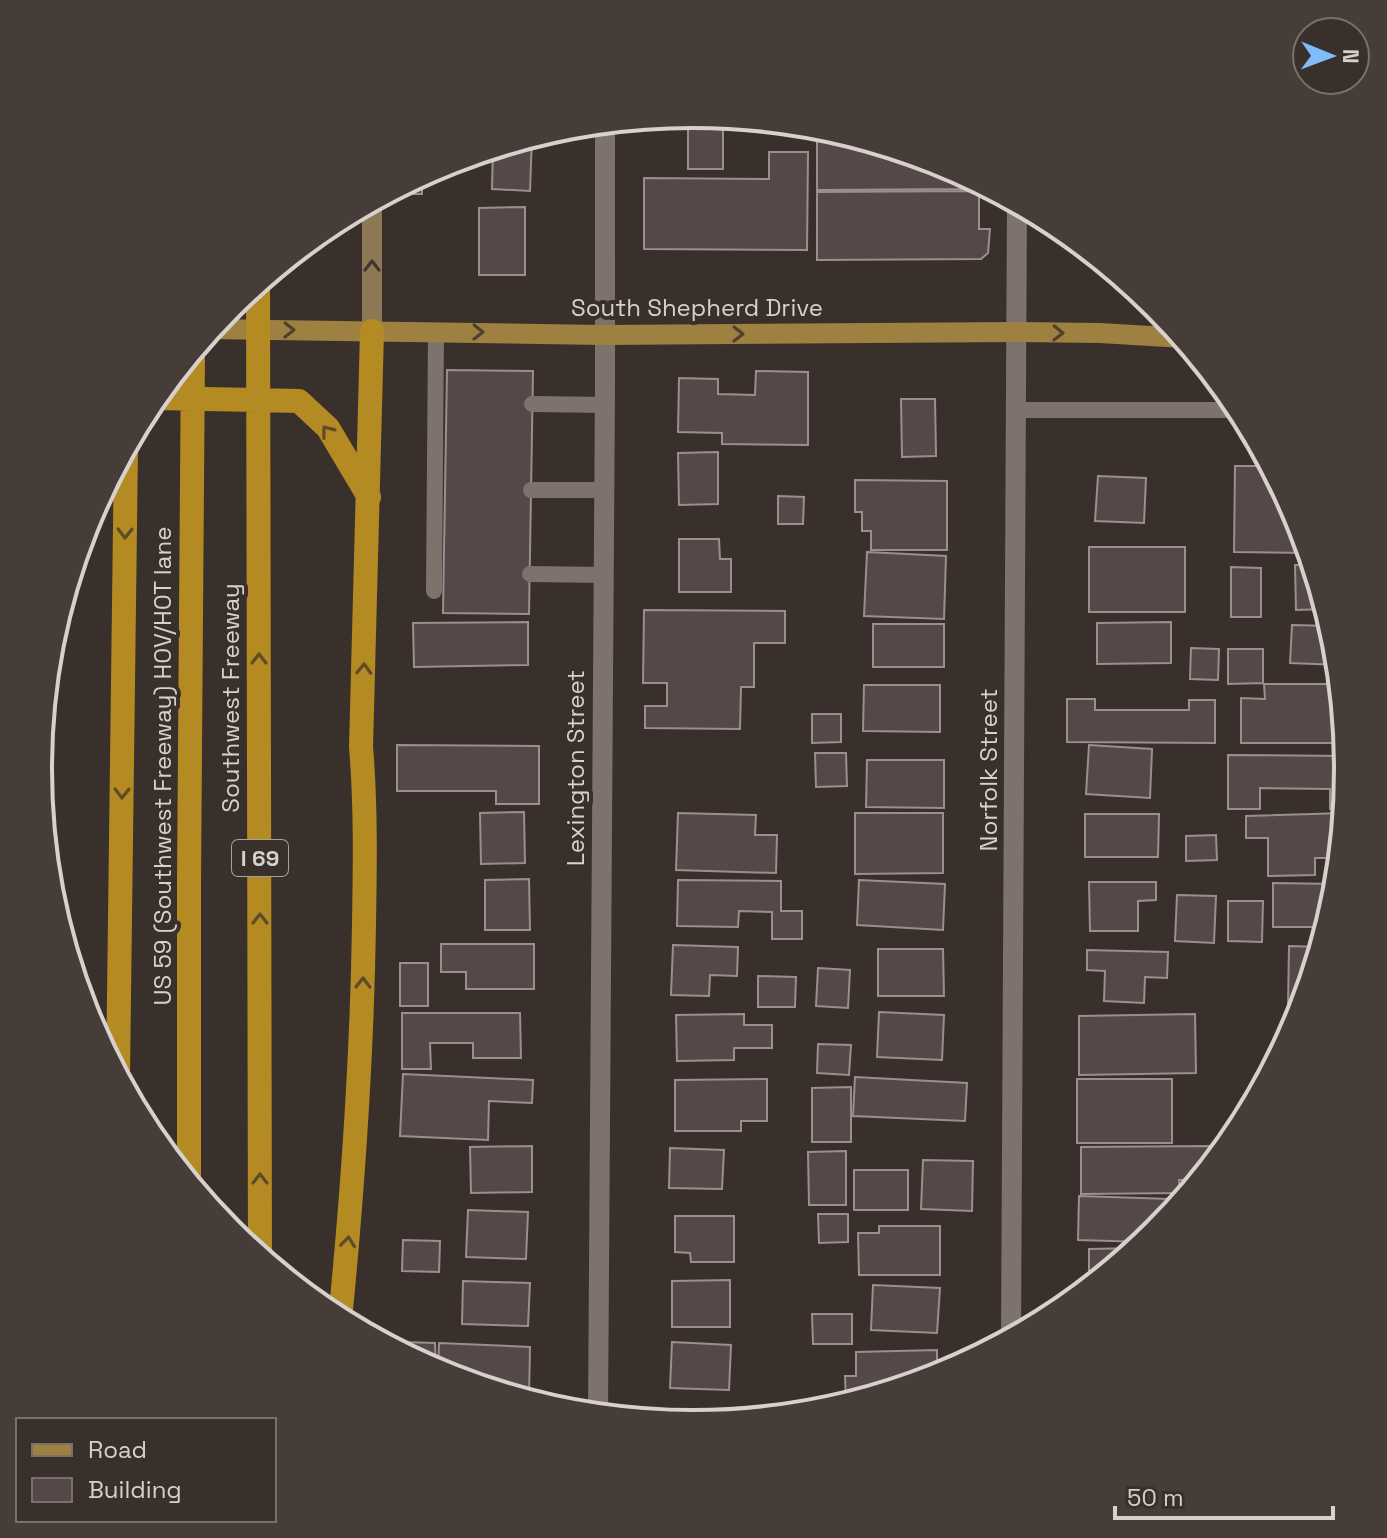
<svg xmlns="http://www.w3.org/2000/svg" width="1387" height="1538" viewBox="0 0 1387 1538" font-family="'Space Grotesk',sans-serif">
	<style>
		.building { fill: #554848; stroke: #9c8e8e; stroke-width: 2 }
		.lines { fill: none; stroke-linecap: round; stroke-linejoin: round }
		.service { stroke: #7d726c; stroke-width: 16 }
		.minor { stroke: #7d726c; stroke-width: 20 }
		.secondary { stroke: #8e7956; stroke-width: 20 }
		.primary { stroke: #9e8040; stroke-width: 20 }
		.motorway { stroke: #b48a23; stroke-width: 24 }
		.oneway { stroke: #42372f }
		.oneway2 { stroke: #4e402f }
		.oneway3 { stroke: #5f4b29 }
		.labels { text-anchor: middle; stroke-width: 8; stroke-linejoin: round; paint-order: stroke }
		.shield { fill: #3a302b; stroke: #a8a09c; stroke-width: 2 }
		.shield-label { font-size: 22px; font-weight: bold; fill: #d7d0cd }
		.street-label { font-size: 24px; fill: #d7d0cd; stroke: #3a302b }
		.rim { fill: none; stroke: #d7d0cd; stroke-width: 4 }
	</style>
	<rect width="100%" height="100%" fill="#3a302b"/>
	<path class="building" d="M688 121H723V169H688Z
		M817 126 945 164 963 173 962 189 817 190Z
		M532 136 530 191 492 189 493 148Z
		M769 152H808L807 250 644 249V178L769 179Z
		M422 174V194H402V185Z
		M979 191V229H990L988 253 981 259 817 260V192Z
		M525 207V275H479V208Z
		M447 370 533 371 529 614 443 613Z
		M756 371 808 372V445L722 444V433L678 432 679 378 718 379V394L755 395Z
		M901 399H935L936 456 902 457Z
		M718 452V504L679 505 678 453Z
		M1235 466H1271L1299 519 1310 553 1234 552Z
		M1098 476 1146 478 1144 523 1095 521Z
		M855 480 947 481V550H871V531H862V512H855Z
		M778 496 804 497 803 524H778Z
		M679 539H719L720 559H731V592H679Z
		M1089 547H1185V612H1089Z
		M867 552 946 556 944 619 864 616Z
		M1295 565H1313L1327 609 1296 610Z
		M1231 567 1261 568V617H1231Z
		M644 610 785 611V643H754V687H741L740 729 645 728V706H667V683H643Z
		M528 622V665L414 667 413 623Z
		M1171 622V663L1097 664V623Z
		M873 624H944V667H873Z
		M1292 625 1332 626 1336 642 1339 665 1290 663Z
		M1191 648 1219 649 1218 680 1190 679Z
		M1228 649H1263V683L1228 684Z
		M1264 684H1341L1346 743H1241V698L1265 699Z
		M864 685H940V732L863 731Z
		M1067 699H1095V710H1189V700H1215V743L1067 742Z
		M812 714H841V742L812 743Z
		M397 745 539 746V804H496V791H397Z
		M1089 745 1152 749 1150 798 1086 794Z
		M815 753H846L847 786 816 787Z
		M1228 755 1348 756 1349 769 1345 809H1330V789L1260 788V809H1228Z
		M867 760H944V808L866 807Z
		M524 812 525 863 481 864 480 813Z
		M678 813 756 815 755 835H777L776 873 676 870Z
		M855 813H943V873L855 874Z
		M1345 813 1340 858H1315V875L1268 876V838H1246V816Z
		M1085 814H1159L1158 857H1085Z
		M1216 835 1217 860 1186 861V836Z
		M529 879 530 930H485V880Z
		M678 880 781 881V911H802V939H772V912L739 911 738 927 677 926Z
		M859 880 945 884 943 930 857 925Z
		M1089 882H1156V900L1138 901V931H1090Z
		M1273 883 1338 884 1336 897 1327 927H1273Z
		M1177 895 1216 896 1214 943 1175 941Z
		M1228 901H1263L1262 942 1228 941Z
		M441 944H534V989H466V972H441Z
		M673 945 738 947 737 976 710 975 709 996 671 995Z
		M1289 946 1321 947 1302 1009H1288Z
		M878 949H943L944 996H878Z
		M1087 950 1168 952 1167 978 1145 977 1144 1003 1104 1001 1105 971 1087 970Z
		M400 963H428V1006H400Z
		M818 968 850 970 848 1008 816 1006Z
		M758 976 796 977 795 1007H758Z
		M879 1012 944 1015 942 1060 877 1057Z
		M402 1013H520L521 1058H473V1043H430L431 1069H402Z
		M744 1014V1025H772V1048H734V1060L677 1061 676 1015Z
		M1195 1014 1196 1073 1079 1075V1016Z
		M1289 1015H1301L1289 1039Z
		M818 1044 851 1045 849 1075 817 1073Z
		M403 1074 533 1080 532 1103 489 1101 488 1140 400 1136Z
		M855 1077 967 1083 965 1121 853 1116Z
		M767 1079V1121H741V1131H675V1080Z
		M1077 1079H1172V1143H1077Z
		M851 1087V1142H812V1088Z
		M532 1146V1192L471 1193 470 1147Z
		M1209 1146V1169L1201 1179 1179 1180 1180 1193 1081 1194V1147Z
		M670 1148 724 1150 722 1189 669 1188Z
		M846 1151V1205H809L808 1152Z
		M923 1160 973 1161 972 1211 921 1209Z
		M854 1170H908V1210H854Z
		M1079 1196 1170 1199V1217L1160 1229 1149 1228V1239L1145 1242 1078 1240Z
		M468 1210 528 1212 526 1259 466 1257Z
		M818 1214H848V1242L819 1243Z
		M675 1216H734V1262H691L690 1253 675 1252Z
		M879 1226H940V1275H859L858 1233H879Z
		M403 1240 440 1241 439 1272 402 1271Z
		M1138 1248 1089 1288V1249Z
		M730 1280V1327H672V1281Z
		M463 1281 530 1283 528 1326 462 1324Z
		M873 1285 940 1288 937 1333 871 1330Z
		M812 1314H852V1344H813Z
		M401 1342 435 1343 436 1371 401 1353Z
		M672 1342 731 1345 729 1390 670 1388Z
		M439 1343 530 1347 529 1398H519L473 1384V1378L450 1377 438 1372Z
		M937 1350V1377L846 1405 845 1376H856V1352Z
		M672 1411 747 1413 746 1419 693 1424 672 1422Z"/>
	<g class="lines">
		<path class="service" d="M532 404 605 405
			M1017 410H1241
			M531 490H605
			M530 574 604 575
			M434 591 436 331"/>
		<path class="minor" d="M1011 1339 1017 202
			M598 1415 605 388V122"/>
		<path class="secondary" d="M372 331V201"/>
		<path class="primary" d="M211 329 605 335 1017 332 1100 333 1184 338"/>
		<path class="motorway" d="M258 282 260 1257
			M154 398 299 401 328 428 369 497
			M118 1075 126 447
			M189 1182V882L193 350
			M340 1320C353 1188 362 1056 364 924 365 865 366 806 361 747L372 331"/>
	</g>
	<defs><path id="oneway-chevron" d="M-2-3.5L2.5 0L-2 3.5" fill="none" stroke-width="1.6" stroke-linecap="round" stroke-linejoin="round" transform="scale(2)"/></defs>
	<use class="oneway" href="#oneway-chevron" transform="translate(372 266) rotate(-90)"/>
	<g class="oneway2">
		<use href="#oneway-chevron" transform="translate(289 330) rotate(1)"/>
		<use href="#oneway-chevron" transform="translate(478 332) rotate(1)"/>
		<use href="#oneway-chevron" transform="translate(1058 333) rotate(1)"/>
		<use href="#oneway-chevron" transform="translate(738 334)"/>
	</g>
	<g class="oneway3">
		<use href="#oneway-chevron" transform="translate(327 431) rotate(-128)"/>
		<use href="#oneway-chevron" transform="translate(125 533) rotate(91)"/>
		<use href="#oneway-chevron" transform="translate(259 659) rotate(-90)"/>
		<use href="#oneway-chevron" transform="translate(364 669) rotate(-88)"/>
		<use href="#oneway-chevron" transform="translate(122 793) rotate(91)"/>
		<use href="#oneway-chevron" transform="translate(260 919) rotate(-90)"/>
		<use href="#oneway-chevron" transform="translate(363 983) rotate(-89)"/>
		<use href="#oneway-chevron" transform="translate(260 1179) rotate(-90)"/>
		<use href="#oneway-chevron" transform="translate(348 1242) rotate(-84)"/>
	</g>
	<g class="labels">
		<rect class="shield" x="232" y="840" width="56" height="36" rx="6"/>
		<g class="shield-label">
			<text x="260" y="866">I 69</text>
		</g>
		<g class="street-label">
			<text x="697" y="316">South Shepherd Drive</text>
			<text transform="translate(231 698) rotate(-90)" y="8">Southwest Freeway</text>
			<text transform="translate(163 766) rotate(-90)" y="8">US 59 (Southwest Freeway) HOV/HOT lane</text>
			<text transform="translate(576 768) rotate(-90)" y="8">Lexington Street</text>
			<text transform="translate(989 770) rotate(-90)" y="8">Norfolk Street</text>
		</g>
	</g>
	<path d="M0 0H1387V1538H0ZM52 769a641 641 0 1 1 1282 0a641 641 0 1 1-1282 0Z" fill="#473d38" fill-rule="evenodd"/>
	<path class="rim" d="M52 769a641 641 0 1 1 1282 0a641 641 0 1 1-1282 0Z"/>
	<rect x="16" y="1418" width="260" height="104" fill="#3a302b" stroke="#79706c" stroke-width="2"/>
	<rect x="32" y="1444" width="40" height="12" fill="#9e8040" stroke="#79706c" stroke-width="2"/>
	<text x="88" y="1458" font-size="24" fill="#d7d0cd">Road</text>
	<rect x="32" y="1478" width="40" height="24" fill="#554848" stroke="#79706c" stroke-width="2"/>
	<text x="88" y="1498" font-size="24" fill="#d7d0cd">Building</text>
	<g transform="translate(1331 56) rotate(91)"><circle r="38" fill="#3a302b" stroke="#79706c" stroke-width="2"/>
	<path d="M0-6L14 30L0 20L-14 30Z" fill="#7fbdfa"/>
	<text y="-12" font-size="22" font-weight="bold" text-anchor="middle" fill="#d7d0cd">N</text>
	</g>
	<path d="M1115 1506v12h218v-12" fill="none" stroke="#d7d0cd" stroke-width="4"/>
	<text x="1127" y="1506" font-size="24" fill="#d7d0cd" stroke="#3a302b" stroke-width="6" paint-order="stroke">50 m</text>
</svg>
